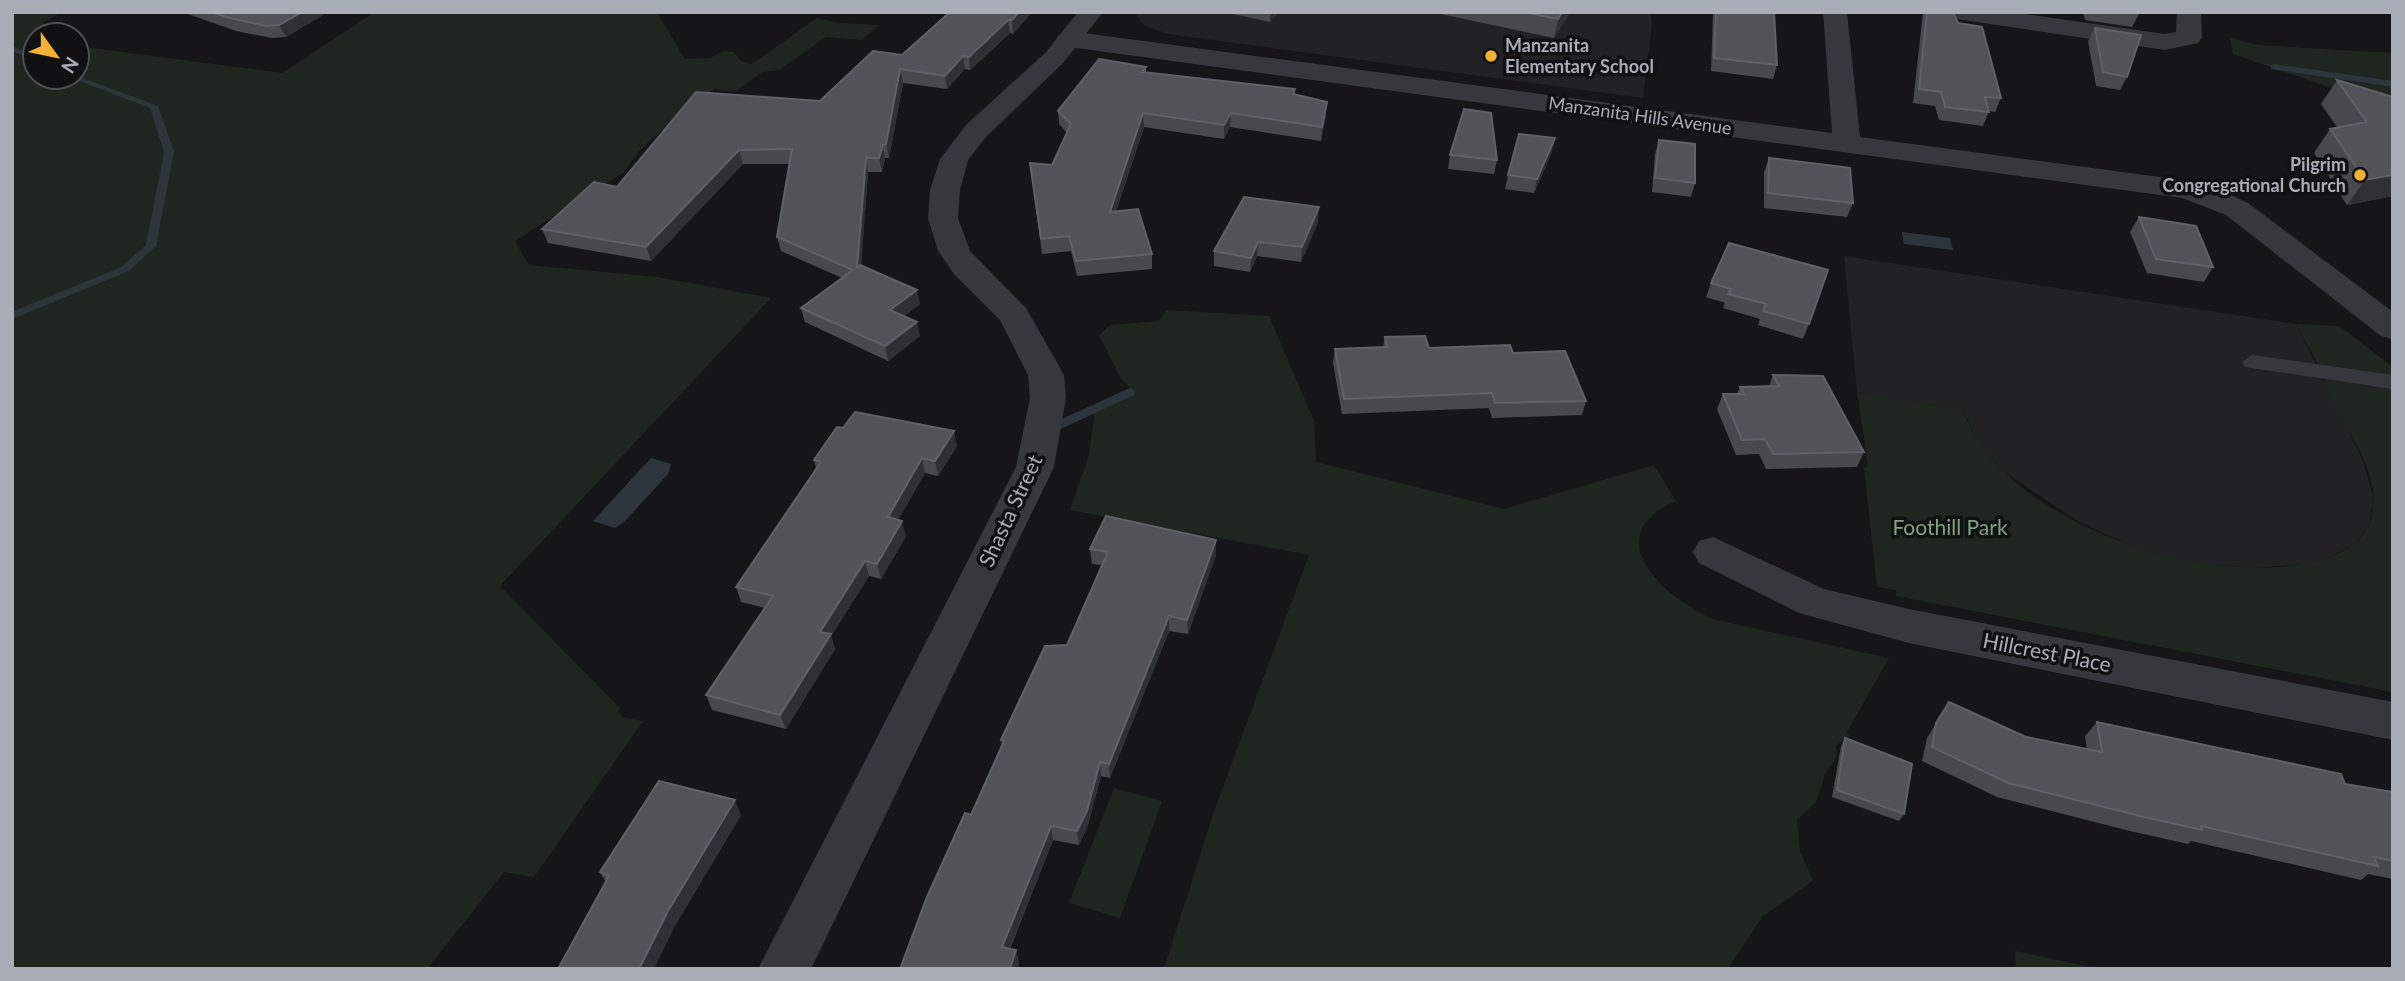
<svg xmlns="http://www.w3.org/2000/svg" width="2405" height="981" viewBox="0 0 2405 981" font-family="Lato,sans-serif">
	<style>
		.built { fill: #222225 }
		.green { fill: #1e261f }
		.water { fill: #2c353c }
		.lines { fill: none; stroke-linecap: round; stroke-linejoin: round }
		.stream { fill: #2c353c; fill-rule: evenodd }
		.service { fill: #37383d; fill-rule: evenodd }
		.minor { fill: #37383d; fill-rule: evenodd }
		.tertiary { fill: #37383d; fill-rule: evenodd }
		.wall { fill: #47494d }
		.shaded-wall { fill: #2f3033 }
		.building { fill: #525359; stroke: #5f6168; stroke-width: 2 }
		.poi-dot { fill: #f2b134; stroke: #111113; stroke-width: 2.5 }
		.labels { text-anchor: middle; stroke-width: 7; stroke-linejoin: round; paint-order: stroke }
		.far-poi-label { font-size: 18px; font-weight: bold; fill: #a8adb8; stroke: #111113; text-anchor: start }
		.far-street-label { font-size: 18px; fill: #a8adb8; stroke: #111113 }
		.street-label { font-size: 21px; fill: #a8adb8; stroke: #111113 }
		.park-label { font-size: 21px; fill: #7fa381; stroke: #111113 }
	</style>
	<rect width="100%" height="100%" fill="#161618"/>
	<path class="built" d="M1134 12H1651L1652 24 1643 98 1168 34 1145 26Z
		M1844 256 2296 324 2362 458 2374 499 2368 528 2353 545 2326 559 2305 564 2256 568 2197 563 2168 557 2129 545 2076 520 2003 471 1978 443 1963 410 1857 392Z"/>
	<path class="green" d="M12 12H62L44 22 47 35H35V77H77V46L282 73 375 12H661L658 14 685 59 710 58 723 51 734 52 741 61 752 64 817 18 840 23 879 25 862 40 826 37 779 70 762 72 735 92 715 89 692 103 639 151 624 172 515 241 529 265 658 277 771 298 500 586 620 708 618 711 622 717 643 721 534 877 504 872 427 969H12Z
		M2230 38 2258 45 2393 53V109L2233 54Z
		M1166 310 1269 316 1314 421 1316 462 1504 509 1654 465 1676 501C1594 536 1667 601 1716 620L1889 658 1847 732 1849 736 1836 746 1837 757 1825 774 1816 802 1797 820 1800 851 1813 881 1762 917 1728 969H1164L1213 814 1309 555 1070 510 1089 454 1095 410 1135 392 1121 379 1099 335 1110 325 1159 321Z
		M2296 324 2339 326 2393 367V692L1896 596V590L1877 587 1864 468 1868 466 1857 392 1963 410C2003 524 2211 591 2320 560 2346 553 2370 538 2373 509 2379 468 2343 427 2327 391 2325 385 2324 377 2321 371 2314 355 2304 340 2296 324Z
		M1114 788 1162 801 1120 918 1069 903Z
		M2015 951 2100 969H2016Z"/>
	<path class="water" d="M1902 232 1950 238 1953 250 1904 244Z
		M651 458 671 464 668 474 626 520 615 528 593 521Z"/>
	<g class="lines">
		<path class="stream" d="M12 46 35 56V61L12 51Z
			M2274 64 2393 81V87L2271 69V65Z
			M77 76 158 106 174 152 156 246 129 271 12 319V312L121 267 146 245 164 152 150 108 69 77Z
			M1130 388 1136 392 1134 395 1052 433H1044L1042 430 1044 427Z"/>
		<path class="service" d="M2252 355 2393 375V389L2245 367 2242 362Z"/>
		<path class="minor" d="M1823 12H1847L1860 137 2183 180 2221 190 2248 203 2393 312V339L2381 336 2226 215 2182 198 1069 47 1060 44 1056 39 1060 34 1069 31 1832 133Z
			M1944 12H2010L2165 34 2176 32 2177 12H2201L2202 38 2198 43 2165 50 1956 19 1947 17Z
			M1713 537 1824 589 1909 609 2393 702V740L1909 643 1799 613 1699 563 1693 552 1699 541Z"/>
		<path class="tertiary" d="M1078 12H1103L1064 62 986 137 968 160 960 190 958 218 970 251 1026 308 1064 375 1066 398 1054 467 811 969H758L1016 467 1030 398 1028 375 1000 320 954 274 938 251 928 218 930 190 940 159 966 125 1046 52Z"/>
	</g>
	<path class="wall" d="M182 12H328L286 37 272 38 236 31Z
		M1032 12 1013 34 1010 33 970 70 965 69 947 89 903 83 889 158H885L882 172H868L861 265 920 304 904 316 920 336 888 361 805 322 801 308 842 278 781 251 777 237 790 164H743L651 261 548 243 542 229 617 187 820 101 902 55Z
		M1233 12H1279L1270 22 1233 14Z
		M1431 12H1570L1554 38Z
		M1713 12H1774L1777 65 1773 79 1711 71Z
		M1923 12H1953L1958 23 2001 98 1995 112 1989 111 1983 126 1939 120 1935 106 1913 103Z
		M2083 12H2139V14L2132 27 2085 20Z
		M2095 28 2127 77 2120 90 2096 86 2088 41Z
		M1146 67V73L1295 89V95L1326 115 1321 141 1230 127 1224 139 1144 127 1116 211 1152 254V269L1077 276 1071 251 1042 254 1032 177 1052 165 1067 133 1059 124 1058 111Z
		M2337 80 2393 97V196L2347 205 2314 153 2330 129 2337 127 2321 104Z
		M1659 140 1695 183 1691 197 1652 192 1655 154Z
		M1552 152 1534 193 1505 189 1508 175Z
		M1450 155 1497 160 1494 174 1448 169Z
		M1769 158 1853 203 1847 217 1764 208V172Z
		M2139 217 2213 267 2204 282 2147 273 2130 232Z
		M1318 222 1301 262 1257 256 1250 272 1214 266V251Z
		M1729 243 1809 324 1803 339 1758 325 1760 319 1723 308 1725 303 1706 297 1711 283Z
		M1385 337 1429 348 1513 353 1586 401 1582 415 1492 418 1489 408 1342 414 1333 363 1335 349 1383 347Z
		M1773 375 1864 452 1857 467 1766 469 1759 454 1736 455 1717 409 1723 394H1737L1740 387 1769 386Z
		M957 446 938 476 925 473 898 520 906 536 881 579 869 576 831 636 835 649 786 729 712 710 706 695 765 608 741 602 736 587 816 468 814 460Z
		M1216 540V555L1188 634 1169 631 1110 778 1101 776 1088 825 1079 845 1053 840 1010 949 1016 950 1019 963 1017 969H900L1002 746 1001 740 1067 645 1102 565 1092 564 1090 549Z
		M1949 702 2026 737 2087 749 2085 736 2097 722 2345 784 2393 792V879L2368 874 2361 880 2191 841 2188 844 2130 831 1997 797 1922 761 1927 738Z
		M1845 738 1904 814 1899 821 1832 797 1841 746Z
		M741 815 676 924 606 882 600 872Z"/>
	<path class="shaded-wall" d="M302 12H328L286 37 279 25Z
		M1019 12H1032L1013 34 1012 20Z
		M1270 12H1279L1270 22Z
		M1562 12H1570L1554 38 1558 19Z
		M1008 20 1010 33 970 70 969 57Z
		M963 56 965 69 947 89 945 76Z
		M900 69 903 83 889 158 886 144Z
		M1327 102 1326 115 1321 141 1322 127Z
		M1143 113 1144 127 1111 226 1110 212Z
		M1231 113 1230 127 1224 139V125Z
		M1555 138 1552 152 1534 193 1537 179Z
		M883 145 885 158 882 172 879 158Z
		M739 150 743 164 651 261 646 247Z
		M866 158 868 172 860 282 857 268Z
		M2393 175V196L2347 205 2365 180Z
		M1319 207 1318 222 1301 262 1302 247Z
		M1258 242 1257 256 1250 272 1251 258Z
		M917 290 920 304 893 325 890 310Z
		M917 322 920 336 888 361 885 346Z
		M954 431 957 446 938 476 935 461Z
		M922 458 925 473 891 532 888 517Z
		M902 521 906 536 881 579 877 564Z
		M1216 540V555L1188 634 1187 620Z
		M865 561 869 576 831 636 835 649 786 729 780 715 820 632Z
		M1169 616V631L1110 778 1109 764Z
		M1100 762 1101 776 1088 825 1079 845 1077 831Z
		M735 800 741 815 676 924 654 969H639L668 911Z
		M1051 826 1053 840 1005 960 1002 947Z
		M1016 950 1019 963 1017 969H1010Z"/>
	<path class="building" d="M211 12H302L279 25 266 26 230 18Z
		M950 12H1019L1012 20H1008L969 57 963 56 945 76 900 69 886 144 883 145 879 158H866L857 268 860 265 917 290 890 310 917 322 885 346 801 308 853 270 777 237 792 149 739 150 646 247 542 229 594 182 617 187 696 92 820 101 873 51 902 55Z
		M1523 12H1562L1558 19Z
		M1716 12H1774L1777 65 1714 58Z
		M1927 12H1953L1958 23 1982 27 2001 98 1985 97 1989 112 1945 107 1941 92 1919 89Z
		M2095 28 2141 35 2127 77 2103 72Z
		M1099 59 1146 67 1142 72 1295 89 1293 94 1327 102 1322 127 1231 113 1224 125 1143 113 1110 212 1138 209 1152 254 1076 261 1069 236 1041 239 1030 163 1052 165 1071 124 1058 111Z
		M2337 80 2393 97V175L2365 180 2330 129 2367 122Z
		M1464 109 1491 113 1497 160 1450 155Z
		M1519 134 1555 138 1537 179 1508 175Z
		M1659 140 1695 144V183L1655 178Z
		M1769 158 1850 168 1853 203 1768 193Z
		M1244 197 1319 207 1302 247 1258 242 1251 258 1214 251Z
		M2139 217 2196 226 2213 267 2156 259Z
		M1729 243 1828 270 1809 324 1763 311 1766 304 1728 294 1731 289 1711 283Z
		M1425 336 1429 348 1510 345 1513 353 1565 351 1586 401 1495 403 1492 393 1344 399 1335 349 1387 347 1385 337Z
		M1773 375 1823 376 1864 452 1773 454 1765 439 1742 440 1723 394H1744L1740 387 1779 386Z
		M855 412 954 431 935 461 922 458 888 517 902 521 877 564 865 561 820 632 831 634 780 715 706 695 773 596 736 587 821 462 814 460 837 427 843 428Z
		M1106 516 1216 540 1187 620 1169 616 1109 764 1100 762 1087 811 1077 831 1051 826 1002 947 1016 950 1010 969H900L927 897 965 813 971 815 1004 741 1001 740 1045 646 1067 645 1108 552 1090 549Z
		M1949 702 2026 737 2102 752 2097 722 2341 774 2345 784 2393 792V861L2374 857 2378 866 2201 826 2202 830 2144 817 2008 783 1932 747 1936 723Z
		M1845 738 1912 764 1904 814 1837 790Z
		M659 781 735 800 668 911 639 969H558L609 876 600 872Z"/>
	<g class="poi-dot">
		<circle cx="1491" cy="56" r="7"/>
		<circle cx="2360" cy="175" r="7"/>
	</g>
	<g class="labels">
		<g class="far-poi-label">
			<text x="1505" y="52">Manzanita<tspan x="1505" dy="21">Elementary School</tspan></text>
			<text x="2346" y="171" text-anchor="end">Pilgrim<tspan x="2346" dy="21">Congregational Church</tspan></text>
		</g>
		<g class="far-street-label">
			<text transform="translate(1640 116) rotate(8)" y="6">Manzanita Hills Avenue</text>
		</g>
		<g class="street-label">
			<text transform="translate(1011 511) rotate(-65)" y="7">Shasta Street</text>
			<text transform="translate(2047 653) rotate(11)" y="7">Hillcrest Place</text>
		</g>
		<g class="park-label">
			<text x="1950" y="535">Foothill Park</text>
		</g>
	</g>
	<rect width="2405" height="981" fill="none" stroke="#a8adb8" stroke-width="28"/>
	<g transform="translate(56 56) rotate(123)"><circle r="33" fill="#111113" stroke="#4d4f55" stroke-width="2"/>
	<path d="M0-5L12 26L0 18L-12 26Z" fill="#f2b134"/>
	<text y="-10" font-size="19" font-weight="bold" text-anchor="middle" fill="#a8adb8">N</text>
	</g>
</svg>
